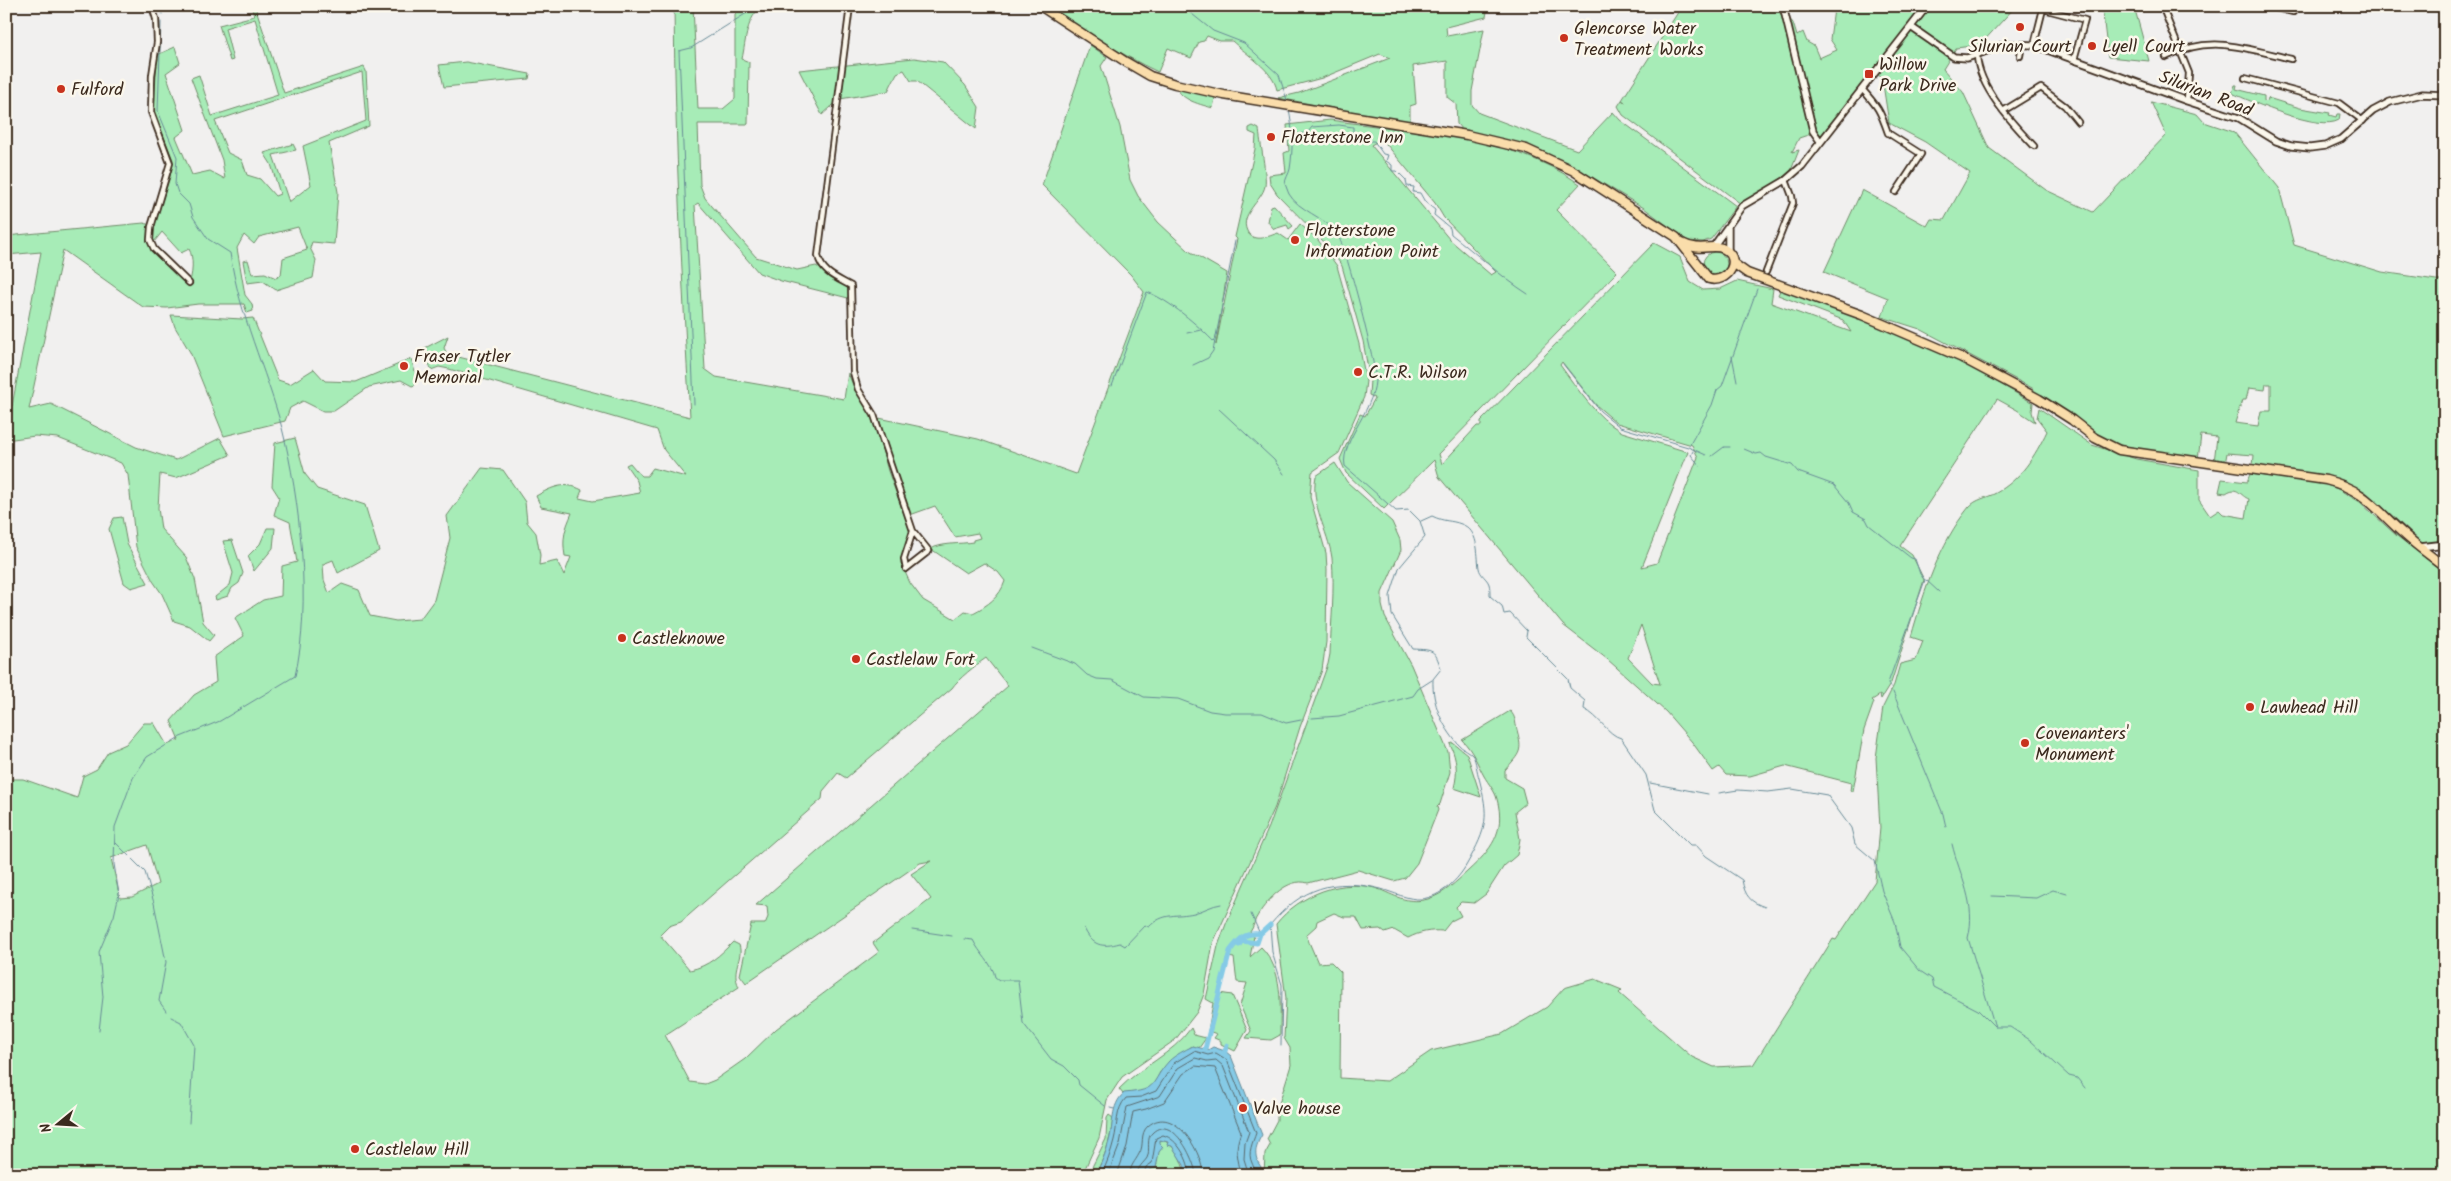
<svg xmlns="http://www.w3.org/2000/svg" width="2451" height="1181" viewBox="0 0 2451 1181" font-family="Kalam,sans-serif">
	<style>
		.green { fill: #a7ecb7; stroke: #718b6a; fill-rule: evenodd }
		.water { fill: #85cae6; stroke: #678a96 }
		.lines { fill: none; stroke-linecap: round; stroke-linejoin: round }
		.shore { stroke: #596a6e; stroke-width: 1 }
		.stream { stroke: #678a96; stroke-width: 1 }
		.canal { stroke: #85cae6; stroke-width: 5 }
		.minor-casing { stroke: #3b2a1e; stroke-width: 8 }
		.tertiary-casing { stroke: #3b2a1e; stroke-width: 9 }
		.trunk-casing { stroke: #3b2a1e; stroke-width: 11 }
		.minor { stroke: #fbf7ec; stroke-width: 4.5 }
		.tertiary { stroke: #fbf7ec; stroke-width: 5.5 }
		.trunk { stroke: #faddab; stroke-width: 8 }
		.poi-dot { fill: #c8321e; stroke: #fbf7ec; stroke-width: 2 }
		.labels { text-anchor: middle; stroke-width: 5; stroke-linejoin: round; paint-order: stroke }
		.poi-label { font-size: 18px; fill: #3b2a1e; stroke: #fbf7ec; text-anchor: start }
		.street-label { font-size: 18px; fill: #3b2a1e; stroke: #fbf7ec }
	</style>
	<rect width="100%" height="100%" fill="#f1f0ef"/>
	<filter id="ink" filterUnits="userSpaceOnUse"><feTurbulence type="fractalNoise" baseFrequency=".02" numOctaves="2"/><feDisplacementMap in="SourceGraphic" scale="10" xChannelSelector="R" yChannelSelector="G"/><feConvolveMatrix kernelMatrix="1 2 1 2 8 2 1 2 1" color-interpolation-filters="sRGB"/></filter>
	<g filter="url(#ink)">
		<path class="green" d="M251 6H255L284 93 364 67 366 71 369 126 329 143 338 192 334 244 312 242 310 248 316 260 313 278 276 290 263 281 247 283 243 261 248 260 252 274 265 273 276 278 281 275 283 258 307 250 298 227 259 237 254 244 244 235 237 248 245 295 252 304 253 311 247 313 244 304H198L167 308 143 307 63 250 29 409 51 404 136 447 176 460 220 438 230 455 176 478 160 474 158 508 161 529 186 557 195 579 203 622 214 635 209 641 190 626 174 621 162 594 153 581 136 547 128 475 121 463 58 438 35 436 6 440V406H12L41 252 6 255V236L144 223 153 226 170 177 173 160 154 112 157 55 175 47 180 63 166 73 185 130 176 137 192 175 210 171 225 179 222 160 191 78 199 75 212 116 278 95 255 19 225 28 233 60 230 61 219 25 254 16ZM362 72 366 121 303 146 311 185 289 202 273 155 296 150 293 144 264 153 271 164 280 194 275 196 260 179 247 175 242 160 228 153 215 121ZM162 232 181 253 189 249C194 257 193 277 188 285L162 262 150 247Z
			M674 6H693L698 109H723L735 99V14L742 6H763C746 17 746 41 742 59L749 62 748 124H698L700 185 705 198 756 257 797 270 816 266 848 287 852 299 781 281 759 273 698 203 695 205 705 369 716 377 844 399 848 373 855 390 873 417 888 471 910 530 901 563 910 583 923 600 955 619 965 611 973 613C988 605 1000 597 1005 581L998 572 984 563 966 573 931 549C940 543 961 544 973 542V540L980 538 978 533 955 537 935 506 910 515 892 467 879 418 978 439 1076 474 1144 292 1131 275 1042 185 1090 45 1107 57 1101 66 1120 127 1130 180 1138 196 1158 222 1189 251 1227 273 1216 345 1237 239 1235 237 1255 149 1256 135 1249 132V128L1253 126 1259 129C1260 142 1267 175 1265 186 1262 201 1239 214 1247 231 1253 244 1269 236 1278 233L1288 240 1300 224 1318 240 1337 266 1359 344 1366 381 1364 397 1339 453 1312 472 1310 497 1326 553 1327 569 1326 642 1322 670 1300 727 1275 807 1213 943 1204 994 1197 1012 1175 1040 1122 1077 1107 1100 1099 1138 1082 1175H6V779H23L77 798 83 776 97 769 108 752 126 744 144 723H154L167 745 179 740 171 721 194 695 216 682 214 657 244 636 235 618 263 600 281 596 282 566 297 562 290 522 274 515 279 497 272 486 275 443 295 438 305 474 317 489 365 505 379 551 338 573 333 560 323 564 324 580 329 593 342 584 359 590 370 616 396 621 420 619 434 600 450 538 447 516 482 468 503 470 525 502 527 522 536 533 540 555 539 565 557 561 564 575 571 557 565 556C562 538 565 529 572 513L541 507 536 496C552 487 565 481 582 490L579 498 593 501 640 493 637 481 626 465 630 463 641 476H647L653 468 686 477 664 450 657 430 449 369 439 367 431 370 425 348 448 336 444 348 447 354 690 417C682 280 675 143 674 6ZM986 658 1008 686 756 905 767 906 768 917 765 924H751L740 975 746 983 920 863 931 861 911 874 931 899 873 943 879 952 776 1029 745 1059 715 1080 705 1084 690 1082 665 1035 739 987C730 968 744 959 739 945L733 942C720 955 709 966 690 970L660 935 669 926 681 922 822 799 823 791 838 773 846 778 952 688C958 679 976 665 986 658ZM147 845 158 884 132 897 120 898 111 858Z
			M1049 6H1488L1486 17 1446 27 1447 36 1484 29 1472 91V105L1479 113 1577 150 1613 112 1620 120 1736 206 1711 239 1703 242 1688 241 1644 208 1577 168 1519 144 1462 130 1457 124 1456 104 1447 97V61L1413 66 1416 104 1410 106V122L1278 98 1299 93 1390 58 1380 54 1322 78 1277 90C1273 70 1246 54 1232 41H1220L1207 36 1204 41 1199 42 1191 58 1168 48 1158 72C1119 54 1084 30 1049 6Z
			M1682 6H1781L1811 134 1799 138 1792 152 1799 150 1790 173 1741 204 1623 115 1618 106 1622 100 1626 103 1622 100Z
			M1837 6H1923L1821 135H1818L1788 17 1793 23 1797 36 1803 32 1807 42 1814 46 1819 58 1837 50 1830 39 1834 9Z
			M1932 6H2016L1980 45 1956 48 1943 69 1963 92 1989 148 2046 190 2093 212 2166 135 2151 102 2197 114 2204 122 2234 132 2279 188 2294 245 2382 272 2443 281 2441 301 2445 302V530L2440 542 2422 543 2366 492 2342 480 2253 467 2254 455 2227 453 2225 464 2214 462 2217 437 2201 435 2198 460 2141 451 2117 444 2098 435 2078 419 2033 391 2034 389 1920 329 1882 317 1888 298 1824 272 1862 190 1927 226 1931 219 1944 220 1970 173 1925 142 1889 123 1882 78 1877 74ZM2266 384H2271V411H2261L2258 426 2235 423 2242 400H2246L2249 388 2265 390Z
			M2102 6H2134L2149 61 2108 57Z
			M914 58 943 62 965 85 979 107 976 129 917 81H911L904 70 897 73 888 91 840 99 822 115 799 70Z
			M466 62 530 74 529 79 444 87 439 65Z
			M2235 85H2237L2236 89 2264 96V101L2267 102 2268 98 2300 108 2330 113 2329 115 2336 117 2337 114H2340L2339 120C2320 132 2252 102 2232 93Z
			M1177 87 1215 98 1213 108C1202 105 1180 100 1177 87Z
			M1330 120C1415 133 1507 133 1580 184L1556 210 1617 272 1565 325 1562 326 1561 329 1439 454 1442 464 1477 426H1481V421L1654 243 1680 257 1690 282 1703 290 1720 289 1737 281 1773 289 1771 303 1851 332 1843 320 1778 295 1781 288 1913 338 1966 364 2033 403 2032 412 2035 422 2017 410 1997 399 1900 546 1912 555 1924 580 1891 683 1881 699 1880 695 1872 700 1874 702 1864 730 1853 791H1850L1851 783 1785 766 1750 776 1726 775 1719 767 1713 771 1692 742 1666 712 1607 659 1563 625 1439 477 1434 460 1384 509 1346 473 1340 459 1360 414 1365 416 1375 398 1369 395 1370 380 1363 341 1342 266 1328 246 1277 194 1270 183 1269 175 1286 173 1284 153 1289 151 1287 125ZM1382 139 1435 203 1444 218 1496 272 1491 275 1450 240 1371 145ZM1562 362 1596 405 1617 423 1692 445 1698 457 1657 563 1642 567 1688 452 1622 432C1595 417 1578 389 1560 365ZM1641 625 1660 684 1652 683 1628 658Z
			M1274 205 1293 226 1289 229 1287 225 1274 229 1268 222 1271 206Z
			M1703 264a12 12 0 1 1 24 0a12 12 0 1 1-24 0Z
			M171 315 242 319 253 318 278 380 290 384 314 369 325 381 356 382 411 359 417 378 415 385 412 386 401 380 369 387 334 411H323L303 401 290 408 285 421 224 436 190 352 175 327Z
			M2039 408 2092 445 2136 459 2199 470V500L2210 516 2219 510 2223 514 2246 518 2249 499C2240 496 2238 485 2226 493L2219 492 2222 479 2247 482 2250 474 2320 483 2338 489 2360 502 2397 536 2445 573V1175H1264L1265 1154 1270 1145 1267 1139 1277 1120V1110L1291 1065 1290 1048 1284 1038 1286 998 1276 924C1299 895 1343 876 1381 890 1397 897 1409 904 1428 899 1444 894 1456 882 1468 871 1491 850 1506 832 1497 799 1495 791 1488 783 1484 776 1477 763 1473 751 1462 740L1510 711C1516 717 1515 722 1517 730 1523 752 1520 753 1505 770V778L1522 788 1526 803 1515 812 1520 839 1517 855 1504 866 1486 894 1474 903 1461 902 1456 907 1461 916 1451 921 1443 931C1430 930 1420 932 1408 938L1394 930 1385 933 1380 929 1363 930 1356 917H1344L1334 913 1317 921 1316 926 1306 935 1318 963 1331 962 1341 972 1340 1078 1387 1081 1431 1051 1502 1034 1547 1007 1564 988 1595 979 1622 990 1619 993 1692 1057 1714 1067 1753 1065 1833 939 1836 940 1875 881 1880 828 1876 758 1883 707 1894 685 1900 664 1916 660 1923 641 1911 637C1924 592 1939 544 1969 507 1976 499 1987 498 1996 493 2021 479 2035 456 2047 431L2037 418Z
			M1335 463 1347 482 1392 522 1400 540 1401 550 1382 593V605L1385 617 1411 665 1448 752 1450 772 1440 804 1437 807 1438 810 1417 863 1405 878 1394 881 1358 870 1308 883C1288 877 1268 899 1258 915 1254 920 1254 927 1250 932L1254 936 1250 957 1261 947C1284 970 1280 1005 1280 1035L1271 1040 1246 1038 1251 1031 1240 1005 1247 983 1237 982 1234 958 1227 957 1219 993 1232 995 1247 1030 1235 1051 1221 1044V1041L1214 1038 1217 1034 1208 1031 1213 1003 1206 999 1218 946 1226 924 1269 827 1328 664 1330 654C1331 623 1335 589 1332 558 1328 530 1310 505 1316 476Z
			M122 517 127 544 148 583 131 588 124 583 109 529 114 518Z
			M267 528H275L273 548 254 571 248 556 260 544Z
			M232 540 243 573 239 583 232 588 228 596 216 600 215 597 230 585 233 573 223 541Z
			M1453 743 1467 754 1481 797 1454 788C1458 772 1457 760 1450 744Z
			M1191 1028 1194 1035 1206 1038 1199 1048 1192 1046 1160 1072 1153 1087 1140 1092 1123 1094 1119 1089C1141 1066 1172 1055 1191 1028Z
			M1109 1115 1113 1118C1111 1138 1105 1157 1095 1175H1088L1106 1139 1107 1118Z
			M1160 1140C1174 1141 1183 1162 1185 1175H1148L1151 1169 1156 1168Z"/>
		<path class="water" d="M1193 1046 1208 1050 1213 1047 1225 1051 1231 1056 1262 1135C1255 1146 1253 1156 1261 1167L1260 1175H1185L1184 1165 1172 1146 1167 1145 1168 1142 1160 1140V1144L1163 1147 1159 1152 1156 1168 1151 1169 1148 1175H1095C1101 1164 1106 1153 1109 1141 1114 1124 1110 1106 1124 1093 1160 1090 1149 1083 1169 1061 1175 1055 1185 1050 1193 1046Z"/>
		<g class="lines">
			<path class="shore" d="M1101 1175C1107 1164 1111 1152 1114 1140 1118 1126 1115 1110 1126 1098L1141 1097 1156 1091 1174 1063 1194 1051 1208 1055 1216 1053 1227 1060 1256 1133C1253 1142 1247 1153 1252 1163 1254 1168 1255 1169 1255 1175
				M1108 1175 1120 1144 1127 1107 1160 1096 1178 1068 1195 1058 1207 1061 1216 1060 1223 1066 1249 1132 1245 1143 1244 1159 1249 1175
				M1117 1175 1127 1146 1133 1112 1146 1109 1164 1102 1183 1074 1195 1066 1215 1068 1241 1132C1234 1150 1238 1157 1241 1175
				M1130 1175C1130 1165 1135 1162 1139 1154 1145 1145 1139 1134 1148 1126 1174 1103 1203 1153 1203 1175
				M1137 1175C1138 1166 1143 1164 1147 1158 1151 1150 1145 1138 1153 1132 1173 1114 1195 1160 1196 1175
				M1144 1175 1146 1167 1152 1163 1156 1138 1163 1135C1178 1139 1189 1160 1190 1175"/>
			<path class="stream" d="M161 6 162 14
				M1182 6 1213 31 1244 43 1279 75 1288 103
				M1291 136 1308 132 1312 127 1339 125 1353 127V135L1364 141H1374L1383 154 1388 155 1386 161 1392 165V171H1397L1406 180 1407 186 1414 187 1413 192 1420 193 1425 202 1435 210 1434 215 1450 228 1451 234C1477 254 1500 276 1528 294
				M1187 333 1201 330
				M1732 356 1737 381
				M1563 364 1600 411 1620 427 1688 447 1706 455
				M1193 365 1208 358 1213 351 1235 241
				M1112 386 1147 292C1169 300 1198 325 1215 343
				M694 404 679 51 691 48 758 6
				M1219 409 1274 460 1284 474
				M1689 446 1712 405 1717 390 1722 386 1757 289
				M1744 449 1756 454 1761 453 1766 457 1792 465 1798 472 1834 485 1849 503 1853 512 1866 519 1869 525 1911 558 1915 559 1920 574 1925 580 1888 683 1890 687
				M1693 451 1691 455 1700 466
				M1712 456 1724 447H1730
				M1421 521 1432 516C1444 522 1451 520 1461 524 1479 530 1477 553 1479 568 1480 575 1487 578 1489 584 1490 587 1490 592 1490 596L1502 606 1504 614 1510 613 1527 631 1526 637 1568 679 1570 688 1585 701 1584 709C1599 716 1608 735 1621 738L1646 775 1655 810 1690 845H1696L1706 856 1742 880C1745 896 1750 902 1765 907
				M1926 580 1939 592
				M1032 648 1075 664 1087 675 1097 679 1112 680 1144 697 1178 699 1210 711 1225 713H1262L1286 723 1301 720
				M1893 692 1943 814 1946 827
				M1312 718 1339 716 1413 696 1418 689 1432 680
				M1650 783 1708 794
				M1719 793 1738 790 1768 792 1792 789 1827 795 1851 828 1855 844 1875 861 1882 891 1895 922 1900 947 1920 971 1932 979 1934 987 1978 1010 1995 1027
				M115 842 145 872 154 903 166 962 159 1001 166 1011
				M1952 844C1960 877 1977 904 1968 938L1995 1027H2010L2030 1040 2069 1076 2077 1078 2085 1088
				M1992 896 2036 898 2053 890 2067 894
				M1251 914 1260 934
				M1084 928C1092 946 1102 948 1120 943L1125 946 1145 925 1149 927C1163 912 1177 917 1194 913 1203 911 1212 905 1221 904
				M912 930 952 936
				M964 939 973 940C979 953 993 964 995 977L999 980H1018L1023 1023 1051 1059 1064 1066 1078 1080 1079 1085 1105 1106
				M171 1017 181 1022 194 1045 189 1123
				M99 1031 103 997 99 952 114 916 119 894 114 864 115 827 133 778 147 757 178 738 220 721 295 676C312 605 300 499 282 428 266 369 239 315 230 253L208 239 193 217 189 204 178 193 175 184 177 157 158 111 161 22
				M1281 1045 1282 985 1272 952 1270 925C1301 888 1334 877 1381 889 1392 892 1409 900 1421 899 1441 897 1458 880 1467 864 1488 827 1489 817 1479 778 1477 772 1476 761 1473 756 1469 751 1462 749 1458 744 1442 725 1432 704 1433 679L1441 669C1435 649 1433 650 1413 649L1392 615 1390 596 1399 568 1425 537 1420 521 1409 510 1396 511 1345 466C1340 440 1378 407 1375 374 1373 354 1346 244 1336 232 1324 217 1298 210 1289 194 1288 192 1286 186 1285 184 1285 179 1289 174 1290 169 1293 151 1293 127 1289 109
				M1110 1108 1114 1109"/>
			<path class="canal" d="M1239 945 1242 941 1257 943 1260 934
				M1205 1049 1230 951C1239 939 1245 932 1260 934L1270 925
				M1225 1051 1227 1045"/>
			<g class="minor-casing">
				<path id="minor" d="M152 6 156 19 157 42 152 75 151 112 170 163 151 227 150 240 154 249 189 283
					M850 6 818 256C822 273 837 278 851 286L853 372 858 389 874 415 913 531 929 551 906 569 904 559 913 531
					M2162 6 2189 73 2187 101
					M2267 6 2293 12
					M2034 45 2043 9 2085 20 2075 56 2076 61
					M1977 55C1978 87 2013 124 2034 146
					M2020 56 2022 44
					M2166 57C2210 34 2245 48 2291 59
					M2245 78 2339 103 2363 121
					M1862 89C1878 107 1880 110 1888 133L1921 154 1896 192
					M2003 111 2041 88 2065 106 2078 122
					M1766 272 1793 203 1792 196 1786 180"/>
			</g>
			<g class="tertiary-casing">
				<path id="tertiary" d="M1783 6 1813 131 1820 141
					M1911 27 1954 57 1967 58 2006 44 2034 45 2187 101 2239 118 2276 141 2291 146 2310 148 2325 146 2341 139 2373 111 2390 102 2422 94 2445 95
					M1728 228V252
					M1713 247 1742 206 1786 180 1802 166 1927 6
					M2420 547 2445 544"/>
			</g>
			<g class="trunk-casing">
				<path id="trunk" d="M1040 6 1126 62 1150 76 1175 84 1224 95 1467 135 1526 149 1572 170 1676 237 1709 279C1728 284 1743 259 1724 249 1713 243 1701 253 1682 243
					M1733 263 1747 273 1862 315 1960 357 2039 399 2072 420 2095 438 2119 450 2326 480C2366 490 2376 510 2405 535 2417 546 2431 556 2445 567"/>
			</g>
			<use href="#minor" class="minor"/>
			<use href="#tertiary" class="tertiary"/>
			<use href="#trunk" class="trunk"/>
		</g>
	</g>
	<g class="poi-dot">
		<circle cx="2020" cy="27" r="5"/>
		<circle cx="1564" cy="38" r="5"/>
		<circle cx="2092" cy="46" r="5"/>
		<rect x="1864" y="69" width="10" height="10" rx="2.5"/>
		<circle cx="61" cy="89" r="5"/>
		<circle cx="1271" cy="137" r="5"/>
		<circle cx="1295" cy="240" r="5"/>
		<circle cx="404" cy="366" r="5"/>
		<circle cx="1358" cy="372" r="5"/>
		<circle cx="622" cy="638" r="5"/>
		<circle cx="856" cy="659" r="5"/>
		<circle cx="2250" cy="707" r="5"/>
		<circle cx="2025" cy="743" r="5"/>
		<circle cx="1243" cy="1108" r="5"/>
		<circle cx="355" cy="1149" r="5"/>
	</g>
	<g class="labels">
		<g class="poi-label">
			<text x="1574" y="34">Glencorse Water<tspan x="1574" dy="21">Treatment Works</tspan></text>
			<text x="2020" y="52" text-anchor="middle">Silurian Court</text>
			<text x="2102" y="52">Lyell Court</text>
			<text x="1879" y="70">Willow<tspan x="1879" dy="21">Park Drive</tspan></text>
			<text x="71" y="95">Fulford</text>
			<text x="1281" y="143">Flotterstone Inn</text>
			<text x="1305" y="236">Flotterstone<tspan x="1305" dy="21">Information Point</tspan></text>
			<text x="414" y="362">Fraser Tytler<tspan x="414" dy="21">Memorial</tspan></text>
			<text x="1368" y="378">C.T.R. Wilson</text>
			<text x="632" y="644">Castleknowe</text>
			<text x="866" y="665">Castlelaw Fort</text>
			<text x="2260" y="713">Lawhead Hill</text>
			<text x="2035" y="739">Covenanters'<tspan x="2035" dy="21">Monument</tspan></text>
			<text x="1253" y="1114">Valve house</text>
			<text x="365" y="1155">Castlelaw Hill</text>
		</g>
		<g class="street-label">
			<text transform="translate(2206 93) rotate(21)" y="6">Silurian Road</text>
		</g>
	</g>
	<rect width="2451" height="1181" fill="none" stroke="#fbf7ec" stroke-width="25"/>
	<rect x="12" y="12" width="2426" height="1156" fill="none" stroke="#3b2a1e" stroke-width="2" filter="url(#ink)"/>
	<g transform="translate(58 1124) rotate(252)" stroke="#fbf7ec" stroke-width="4" paint-order="stroke">
	<path d="M0-4L9 19L0 12L-9 19Z" fill="#3b2a1e"/>
	<text y="-8" font-size="14" font-weight="bold" text-anchor="middle" fill="#3b2a1e">N</text>
	</g>
</svg>
